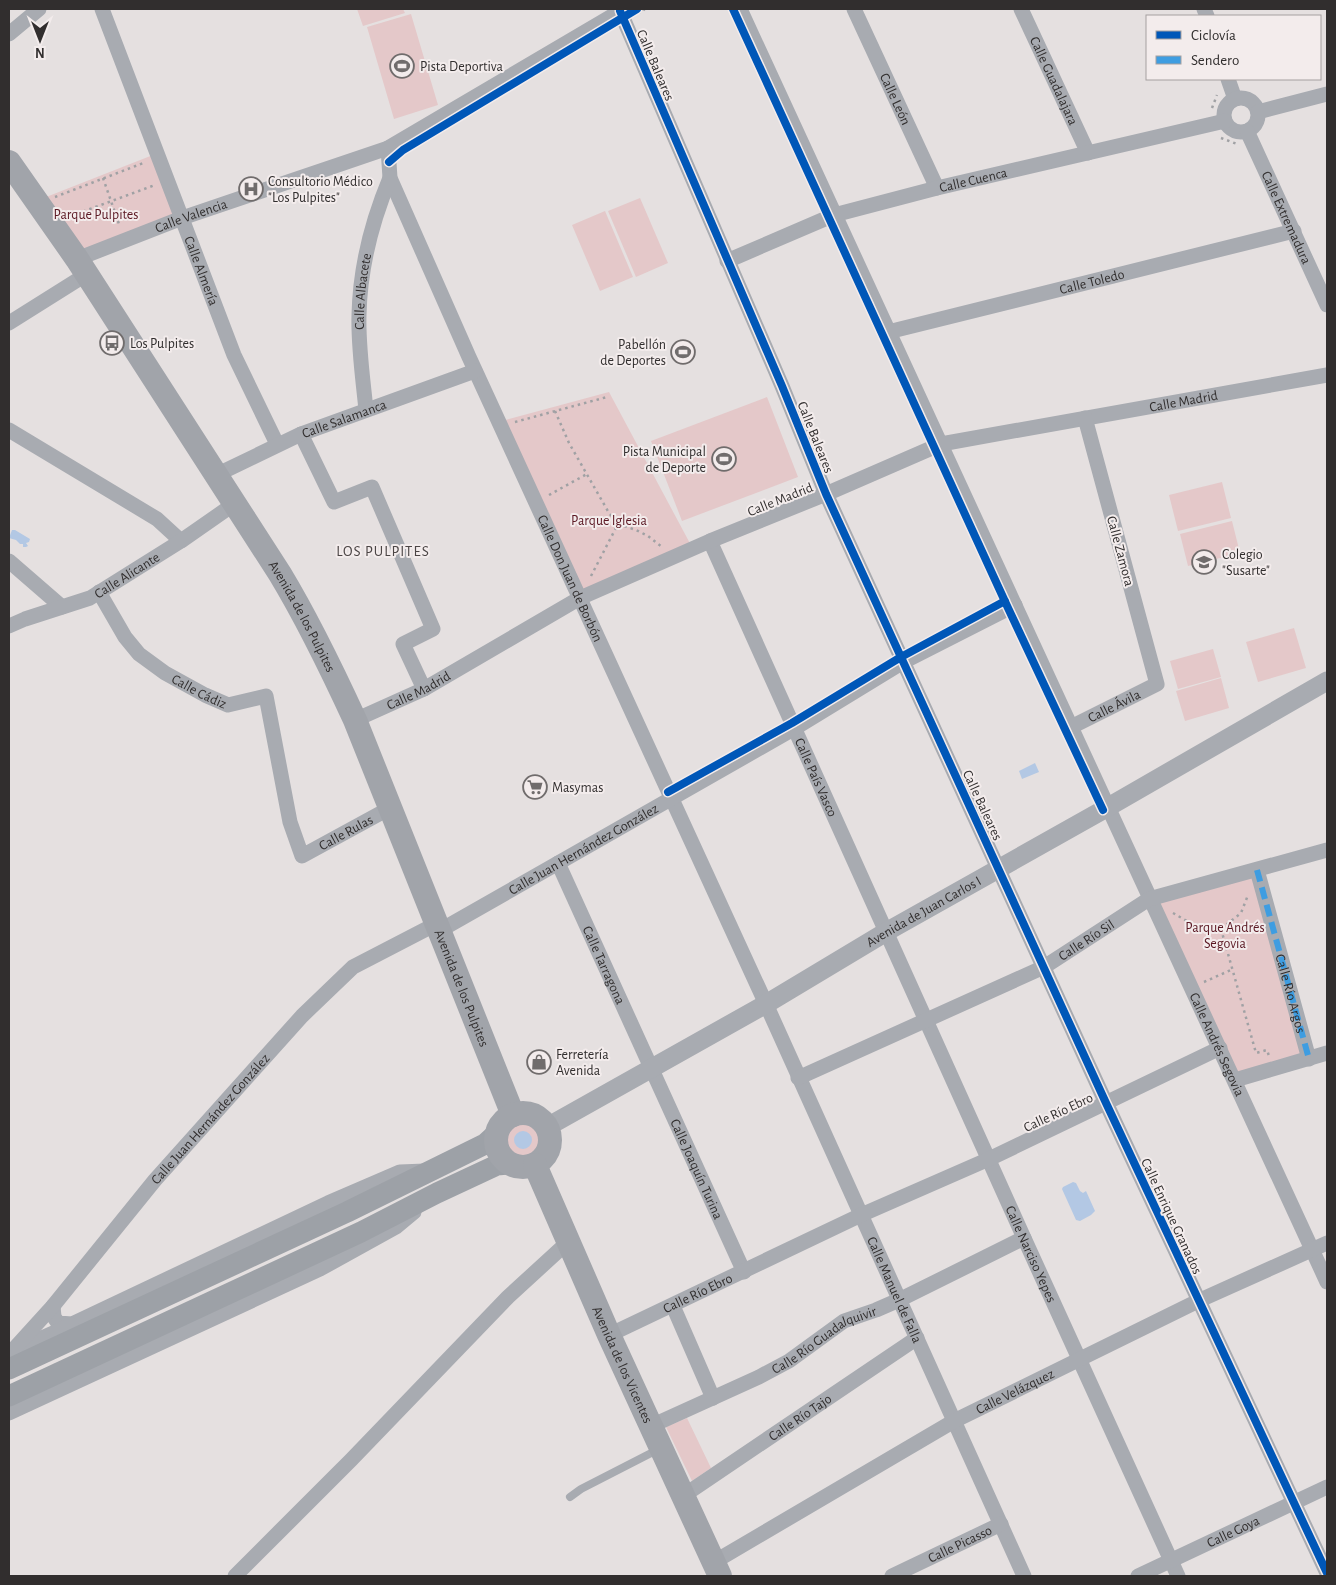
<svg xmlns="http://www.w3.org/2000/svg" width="1336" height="1585" viewBox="0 0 1336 1585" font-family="'Alegreya Sans',sans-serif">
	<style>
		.green { fill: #e4c8c9 }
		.water { fill: #b3c8e4 }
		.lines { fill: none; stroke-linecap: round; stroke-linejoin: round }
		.path { stroke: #a0a1a4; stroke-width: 2.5; stroke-dasharray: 2.5 4; stroke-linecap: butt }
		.service { stroke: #a8abb1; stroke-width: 8 }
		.minor { stroke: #a8abb1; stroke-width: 15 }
		.tertiary { stroke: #a8abb1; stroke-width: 19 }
		.secondary { stroke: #9da1a7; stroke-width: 21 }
		.primary { stroke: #a1a4aa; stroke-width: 24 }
		.quiet { stroke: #3e9de1; stroke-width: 6; stroke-dasharray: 12 6; stroke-linecap: butt }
		.cycleway-casing { stroke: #f3ecec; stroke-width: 11 }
		.cycleway { stroke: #0057b8; stroke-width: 8 }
		.labels { text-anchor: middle; stroke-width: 4; stroke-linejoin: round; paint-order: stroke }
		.street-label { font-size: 14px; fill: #312e2e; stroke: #f3ecec }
		.poi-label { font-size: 14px; fill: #312e2e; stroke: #f3ecec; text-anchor: start }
		.park-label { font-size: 14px; fill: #5b1823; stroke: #f3ecec }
		.neighbourhood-label { font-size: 15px; letter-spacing: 1px; fill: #4b4545; stroke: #f3ecec }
	</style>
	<rect width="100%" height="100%" fill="#e5e0e0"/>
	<path class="green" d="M357 9H403L405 13 363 26Z
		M411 14 438 105 394 119 367 27Z
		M158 153 182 218 77 259 36 201Z
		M640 198 668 263 636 277 608 211Z
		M605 211 633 277 600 291 572 225Z
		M609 392 693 549 580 598 498 422Z
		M767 397 798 477 682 521 651 441Z
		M1222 482 1231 518 1178 531 1169 495Z
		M1232 521 1240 553 1188 566 1180 534Z
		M1294 628 1306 668 1258 682 1246 642Z
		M1213 649 1221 677 1178 689 1170 661Z
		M1221 678 1229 708 1185 721 1176 691Z
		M1257 870 1309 1059 1235 1080 1149 899Z
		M506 1140a17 17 0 1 1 34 0a17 17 0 1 1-34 0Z
		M687 1418 711 1468 692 1481 666 1427Z"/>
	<path class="water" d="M12 530H15L30 539 29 542 26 543 28 546 26 547H23V544H20L16 540 9 538Z
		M1035 763 1039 772 1022 779 1019 771Z
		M514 1140a9 9 0 1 1 18 0a9 9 0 1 1-18 0Z
		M1073 1182 1076 1183 1080 1191 1083 1193 1086 1191 1095 1211 1091 1215 1080 1221 1076 1220 1062 1189 1063 1187Z"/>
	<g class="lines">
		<path class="path" d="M638 13 644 10 643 9
			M1212 108 1217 95
			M1221 138 1237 144
			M103 178 120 227
			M55 197 146 162
			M71 216 155 185
			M555 411 569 443 609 513 618 524 636 530 648 536 662 547
			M515 422 607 397
			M549 495 587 474
			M591 576 618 524
			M1173 913 1192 924 1221 929 1241 913 1248 895
			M1221 929 1256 1053 1267 1050 1269 1056
			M1204 982 1233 969"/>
		<path class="service" d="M570 1497 581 1489 659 1449"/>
		<g class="minor">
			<path id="s1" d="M102 9 234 355 277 444"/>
			<path id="s2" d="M740 9 1327 1282"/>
			<path id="s3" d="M854 9 937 188"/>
			<path id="s4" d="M1021 9 1088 153"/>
			<path d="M1204 9 1207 16"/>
			<path d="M620 11 782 386 826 494 1106 1103 1327 1573"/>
			<path d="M9 34 39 9"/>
			<path d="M1228 79 1235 99"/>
			<circle cx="1241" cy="115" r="17"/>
			<path d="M1258 112 1327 94"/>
			<path id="s5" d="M1247 131 1327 305"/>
			<path id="s6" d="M388 148 390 178 469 357 766 1004 1024 1576"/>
			<path id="s7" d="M77 259 182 218 388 148 624 9"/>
			<path id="s8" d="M727 261 834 215 937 188 1225 121"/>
			<path d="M9 323 87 274"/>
			<path id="s9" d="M888 332 1294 231"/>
			<path id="s10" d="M366 410C363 379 358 346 359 315 360 268 372 221 390 178"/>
			<path d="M9 430 157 519 181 541"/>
			<path d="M301 434 334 502 372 487 433 629 403 644 424 689"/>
			<path id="s11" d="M216 475 301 434 475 371"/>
			<path id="s12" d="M710 541 1024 1238 1178 1576"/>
			<path d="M9 561 62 607"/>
			<path id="s13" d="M99 592 125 637 139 654 165 673 205 695 228 705 266 696 290 822 302 856 390 808"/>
			<path id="s14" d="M9 626 25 619 90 598 181 541 234 504"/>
			<path id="s15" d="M355 720 424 689 580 598 710 541 826 494 941 444 1327 375"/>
			<path id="s16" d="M1071 727 1157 684 1085 418"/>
			<path id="s17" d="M558 863 744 1272"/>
			<path id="s18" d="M1257 870 1309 1059"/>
			<path id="s19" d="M439 931 795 728 903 662 1015 605"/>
			<path id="s20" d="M798 1078 1044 967 1149 899 1327 850"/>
			<path d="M1235 1080 1327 1053"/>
			<path d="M53 1306 54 1317 58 1323 72 1324 328 1203 400 1172 425 1171"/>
			<path d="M673 1306 713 1398"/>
			<path id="s21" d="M609 1335 861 1215 989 1159 1220 1048"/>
			<path d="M19 1348 71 1325"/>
			<path id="s22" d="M13 1350 53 1306 155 1180 302 1016 353 967 436 924"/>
			<path d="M9 1413 320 1269 396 1227 414 1212"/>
			<path id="s23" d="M651 1426 759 1377 789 1361 844 1321 876 1310 899 1300 1024 1238"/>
			<path id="s24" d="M683 1496 917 1338"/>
			<path id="s25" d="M714 1562 954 1421 1198 1301 1327 1243"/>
			<path d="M235 1576 351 1460 508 1297 568 1242"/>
			<path id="s26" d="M892 1576 1001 1524"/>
			<path id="s27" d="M1138 1576 1327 1487"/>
		</g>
		<path class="tertiary" id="s28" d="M547 1127 766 1004 886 932 1103 810 1327 681"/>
		<path class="secondary" d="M9 1369 347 1212 485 1144 496 1134
			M9 1396 361 1232 437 1193 497 1165 508 1164"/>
		<g class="primary">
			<path id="s29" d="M9 162 77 259 280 574C309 622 332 670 355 720L513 1115"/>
			<circle cx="523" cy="1140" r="27"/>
			<path id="s30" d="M535 1165 609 1335 720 1576"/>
		</g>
		<path class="quiet" d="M1257 870 1309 1059"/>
		<g class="cycleway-casing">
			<path id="cycleway" d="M733 9 1008 608 1103 810
				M620 11 782 386 826 494 1106 1103 1327 1573
				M389 162 403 150 637 9
				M668 792 792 723 901 657 1005 601"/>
		</g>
		<use href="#cycleway" class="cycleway"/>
	</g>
	<defs>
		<g id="stadium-ring" transform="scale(1.25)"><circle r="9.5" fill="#f3ecec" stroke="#706c6c" stroke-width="1.5"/><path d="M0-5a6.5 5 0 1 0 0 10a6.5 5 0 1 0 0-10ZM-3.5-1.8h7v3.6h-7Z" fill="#706c6c"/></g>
		<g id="hospital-ring" transform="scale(1.25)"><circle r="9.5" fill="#f3ecec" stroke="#706c6c" stroke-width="1.5"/><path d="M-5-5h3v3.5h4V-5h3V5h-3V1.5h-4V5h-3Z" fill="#706c6c"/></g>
		<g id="bus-ring" transform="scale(1.25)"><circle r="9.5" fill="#f3ecec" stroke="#706c6c" stroke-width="1.5"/><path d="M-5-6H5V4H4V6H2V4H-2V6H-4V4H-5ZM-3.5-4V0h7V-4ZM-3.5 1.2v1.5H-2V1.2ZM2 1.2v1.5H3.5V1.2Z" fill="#706c6c"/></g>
		<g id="school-ring" transform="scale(1.25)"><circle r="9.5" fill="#f3ecec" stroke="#706c6c" stroke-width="1.5"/><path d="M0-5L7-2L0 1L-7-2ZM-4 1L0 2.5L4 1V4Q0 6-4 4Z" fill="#706c6c"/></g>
		<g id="supermarket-ring" transform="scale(1.25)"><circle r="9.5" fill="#f3ecec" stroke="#706c6c" stroke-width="1.5"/><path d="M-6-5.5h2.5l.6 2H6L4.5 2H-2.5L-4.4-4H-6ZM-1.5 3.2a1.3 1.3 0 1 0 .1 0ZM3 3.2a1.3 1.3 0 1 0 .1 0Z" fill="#706c6c"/></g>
		<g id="shop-ring" transform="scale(1.25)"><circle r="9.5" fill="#f3ecec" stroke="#706c6c" stroke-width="1.5"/><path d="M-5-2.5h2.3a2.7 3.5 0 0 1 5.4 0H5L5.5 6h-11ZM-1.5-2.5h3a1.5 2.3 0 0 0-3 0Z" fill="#706c6c"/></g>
	</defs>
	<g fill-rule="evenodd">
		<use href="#stadium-ring" x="402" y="66"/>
		<use href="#hospital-ring" x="251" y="189"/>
		<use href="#bus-ring" x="112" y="343"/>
		<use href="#stadium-ring" x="683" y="352"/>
		<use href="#stadium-ring" x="724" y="459"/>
		<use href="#school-ring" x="1204" y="562"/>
		<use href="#supermarket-ring" x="535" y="787"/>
		<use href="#shop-ring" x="539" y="1062"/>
	</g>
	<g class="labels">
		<g class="street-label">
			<text transform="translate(656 65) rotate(67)" y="5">Calle Baleares</text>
			<text dy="5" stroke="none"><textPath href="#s4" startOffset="79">Calle Guadalajara</textPath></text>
			<text dy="5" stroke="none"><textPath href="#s3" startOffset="99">Calle León</textPath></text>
			<text dy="5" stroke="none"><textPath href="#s8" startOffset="260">Calle Cuenca</textPath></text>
			<text dy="5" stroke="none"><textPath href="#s7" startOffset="122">Calle Valencia</textPath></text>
			<text dy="5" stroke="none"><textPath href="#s5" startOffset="95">Calle Extremadura</textPath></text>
			<text dy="5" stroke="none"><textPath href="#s1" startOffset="280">Calle Almería</textPath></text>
			<text dy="5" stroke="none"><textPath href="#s9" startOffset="210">Calle Toledo</textPath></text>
			<text dy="5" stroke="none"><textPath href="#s10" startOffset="119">Calle Albacete</textPath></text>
			<text dy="5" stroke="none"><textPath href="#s15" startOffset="895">Calle Madrid</textPath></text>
			<text dy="5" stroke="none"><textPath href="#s11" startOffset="140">Calle Salamanca</textPath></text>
			<text transform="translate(816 437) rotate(68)" y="5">Calle Baleares</text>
			<text transform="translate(780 499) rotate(-22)" y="5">Calle Madrid</text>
			<text transform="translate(1121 551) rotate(75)" y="5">Calle Zamora</text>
			<text dy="5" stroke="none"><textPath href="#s14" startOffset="129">Calle Alicante</textPath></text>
			<text dy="5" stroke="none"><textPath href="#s6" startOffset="469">Calle Don Juan de Borbón</textPath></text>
			<text dy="5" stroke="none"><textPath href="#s29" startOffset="541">Avenida de los Pulpites</textPath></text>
			<text dy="5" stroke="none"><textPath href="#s13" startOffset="145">Calle Cádiz</textPath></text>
			<text dy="5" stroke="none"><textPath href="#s15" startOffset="70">Calle Madrid</textPath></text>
			<text dy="5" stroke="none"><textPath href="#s16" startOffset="48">Calle Ávila</textPath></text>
			<text dy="5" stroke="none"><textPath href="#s12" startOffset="259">Calle País Vasco</textPath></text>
			<text transform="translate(983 805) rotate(65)" y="5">Calle Baleares</text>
			<text dy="5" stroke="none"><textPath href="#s13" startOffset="430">Calle Rulas</textPath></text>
			<text dy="5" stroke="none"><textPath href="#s19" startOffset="166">Calle Juan Hernández González</textPath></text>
			<text dy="5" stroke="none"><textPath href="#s28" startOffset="434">Avenida de Juan Carlos I</textPath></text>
			<text dy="5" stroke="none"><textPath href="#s20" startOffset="320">Calle Río Sil</textPath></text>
			<text dy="5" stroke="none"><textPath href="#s17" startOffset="112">Calle Tarragona</textPath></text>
			<text dy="5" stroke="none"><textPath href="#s29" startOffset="946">Avenida de los Pulpites</textPath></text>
			<text dy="5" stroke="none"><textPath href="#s18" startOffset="128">Calle Río Argos</textPath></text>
			<text dy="5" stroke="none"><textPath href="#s2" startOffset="1140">Calle Andrés Segovia</textPath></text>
			<text transform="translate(1058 1112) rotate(-25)" y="5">Calle Río Ebro</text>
			<text dy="5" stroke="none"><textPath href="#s22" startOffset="304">Calle Juan Hernández González</textPath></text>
			<text dy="5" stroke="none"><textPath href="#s17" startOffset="336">Calle Joaquín Turina</textPath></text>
			<text transform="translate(1172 1216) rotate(65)" y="5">Calle Enrique Granados</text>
			<text dy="5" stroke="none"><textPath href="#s12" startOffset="782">Calle Narciso Yepes</textPath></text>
			<text dy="5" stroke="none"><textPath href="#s6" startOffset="1251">Calle Manuel de Falla</textPath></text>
			<text dy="5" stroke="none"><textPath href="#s21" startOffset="98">Calle Río Ebro</textPath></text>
			<text dy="5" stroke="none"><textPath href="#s23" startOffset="194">Calle Río Guadalquivir</textPath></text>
			<text dy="5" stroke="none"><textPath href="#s30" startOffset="218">Avenida de los Vicentes</textPath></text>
			<text dy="5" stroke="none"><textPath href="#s25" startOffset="346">Calle Velázquez</textPath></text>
			<text dy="5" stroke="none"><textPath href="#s24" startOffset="141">Calle Río Tajo</textPath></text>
			<text dy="5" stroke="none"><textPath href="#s27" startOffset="105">Calle Goya</textPath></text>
			<text dy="5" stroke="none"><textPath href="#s26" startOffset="75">Calle Picasso</textPath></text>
		</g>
		<g class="poi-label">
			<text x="420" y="71">Pista Deportiva</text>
			<text x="268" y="186">Consultorio Médico<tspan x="268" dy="16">"Los Pulpites"</tspan></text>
			<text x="130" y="348">Los Pulpites</text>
			<text x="666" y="349" text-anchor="end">Pabellón<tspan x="666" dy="16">de Deportes</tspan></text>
			<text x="706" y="456" text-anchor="end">Pista Municipal<tspan x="706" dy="16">de Deporte</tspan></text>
			<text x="1222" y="559">Colegio<tspan x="1222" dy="16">"Susarte"</tspan></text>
			<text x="552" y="792">Masymas</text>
			<text x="556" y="1059">Ferretería<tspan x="556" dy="16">Avenida</tspan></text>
		</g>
		<g class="park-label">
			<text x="96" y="219">Parque Pulpites</text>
			<text x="609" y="525">Parque Iglesia</text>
			<text x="1225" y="932">Parque Andrés<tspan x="1225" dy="16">Segovia</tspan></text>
		</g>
		<g class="neighbourhood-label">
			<text x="383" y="556">LOS PULPITES</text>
		</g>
	</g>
	<rect width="1336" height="1585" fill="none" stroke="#312e2e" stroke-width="20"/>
	<rect x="1146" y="15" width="175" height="65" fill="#f3ecec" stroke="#a5a0a0"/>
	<rect x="1156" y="31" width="25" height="8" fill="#0057b8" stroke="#a5a0a0"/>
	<text x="1191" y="40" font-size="15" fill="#312e2e">Ciclovía</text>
	<rect x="1156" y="56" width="25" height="8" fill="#3e9de1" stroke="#a5a0a0"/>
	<text x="1191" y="65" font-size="15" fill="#312e2e">Sendero</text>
	<g transform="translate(40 40) rotate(180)" stroke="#f3ecec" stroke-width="4" paint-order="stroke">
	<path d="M0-4L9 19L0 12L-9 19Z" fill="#312e2e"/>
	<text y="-8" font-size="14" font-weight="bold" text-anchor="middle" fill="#312e2e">N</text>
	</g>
</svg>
